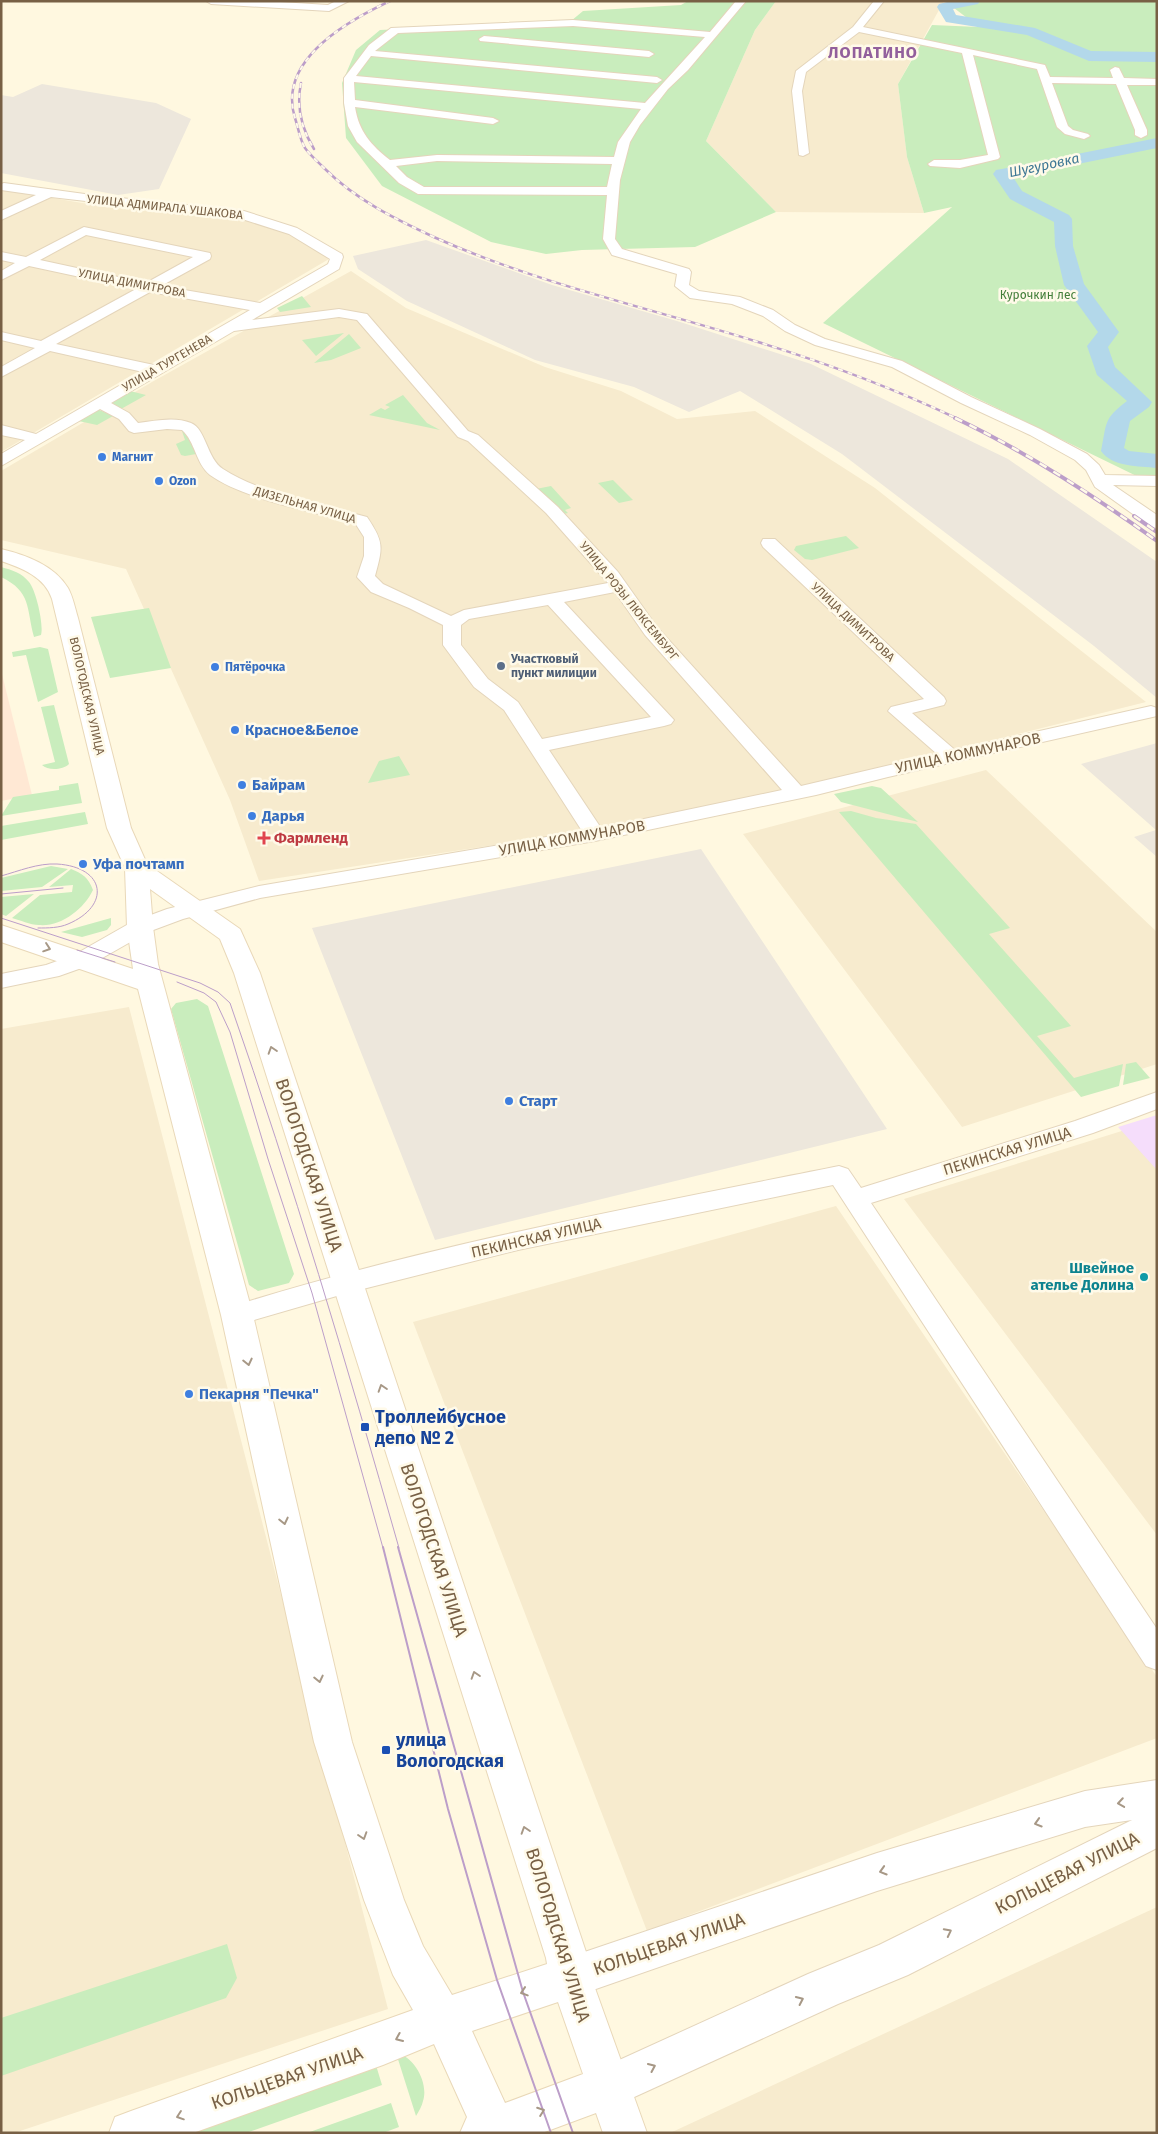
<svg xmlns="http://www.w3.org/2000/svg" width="1158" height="2134" viewBox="0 0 1158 2134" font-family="'Fira Sans',sans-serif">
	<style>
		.residential { fill: #f7ebce }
		.commercial { fill: #ffe8d4 }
		.industrial { fill: #ede7dc }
		.education { fill: #f5ddfb }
		.green { fill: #c9edbd }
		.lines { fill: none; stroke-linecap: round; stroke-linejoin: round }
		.river { fill: #b3d8ea; fill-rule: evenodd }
		.minor-casing { stroke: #e4d5bb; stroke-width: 2 }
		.tertiary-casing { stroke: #e4d5bb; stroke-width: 2 }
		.secondary-casing { stroke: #e9d8b8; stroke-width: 2 }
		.minor { fill: #fff; fill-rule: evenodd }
		.tertiary { fill: #fff; fill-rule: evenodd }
		.secondary { fill: #fff; fill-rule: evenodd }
		.tram-far1 { stroke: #bc9ec9; stroke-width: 1 }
		.tram { stroke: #bc9ec9; stroke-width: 2 }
		.rail-far1-casing { stroke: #bc9ec9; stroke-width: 2.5 }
		.rail-casing { stroke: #bc9ec9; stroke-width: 4 }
		.rail-far1 { stroke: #fffae9; stroke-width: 2; stroke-dasharray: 5; stroke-linecap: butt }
		.rail { stroke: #fffae9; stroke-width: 2.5; stroke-dasharray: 8; stroke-linecap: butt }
		.oneway { stroke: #a79886 }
		.shop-dot { fill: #3f7fe0; stroke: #fffae9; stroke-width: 2 }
		.service-dot { fill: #5c6f8a; stroke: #fffae9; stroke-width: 2 }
		.health-dot { fill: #e0444e; stroke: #fffae9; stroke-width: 2 }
		.culture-dot { fill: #0f9aa8; stroke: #fffae9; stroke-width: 2 }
		.transit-dot { fill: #1a4fb4; stroke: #fffae9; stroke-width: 2 }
		.labels { text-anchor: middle; stroke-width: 5; stroke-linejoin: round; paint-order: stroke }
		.far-street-label { font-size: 12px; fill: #786045; stroke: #fffae9 }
		.far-park-label { font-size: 12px; fill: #447f3b; stroke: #fffae9 }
		.far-shop-label { font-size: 12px; font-weight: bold; fill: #366cbe; stroke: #fffae9; text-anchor: start }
		.far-service-label { font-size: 12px; font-weight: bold; fill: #4e5e75; stroke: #fffae9; text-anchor: start }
		.far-water-label { font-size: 14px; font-style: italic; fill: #3f7895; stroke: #fffae9 }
		.shop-label { font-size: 15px; font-weight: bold; fill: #366cbe; stroke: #fffae9; text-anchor: start }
		.street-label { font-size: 15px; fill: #786045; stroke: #fffae9 }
		.health-label { font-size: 15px; font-weight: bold; fill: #be3a42; stroke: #fffae9; text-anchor: start }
		.culture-label { font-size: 15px; font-weight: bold; fill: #0d838f; stroke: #fffae9; text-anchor: end }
		.far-district-label { font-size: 16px; font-weight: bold; letter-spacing: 1px; fill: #925f9c; stroke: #fffae9 }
		.near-street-label { font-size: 18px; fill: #786045; stroke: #fffae9 }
		.near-transit-label { font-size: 18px; font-weight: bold; fill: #164399; stroke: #fffae9; text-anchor: start }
	</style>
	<rect width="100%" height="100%" fill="#fff8e0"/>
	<path class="residential" d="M776 1H944L898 84 907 157 924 213 776 212 706 141 755 30Z
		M1 189 82 203 198 212 264 224 306 240 329 259 1 452Z
		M351 271 406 308 545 367 621 391 677 419 755 411 875 488 1146 702 785 792 611 827 259 881 230 800 126 569 1 540V471L152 382Z
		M986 770 1157 932V1064L962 1127 743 834Z
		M129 1007 388 2009 14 2133H1V1029Z
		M1157 1120V1535L904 1199Z
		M836 1206 1157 1677V1738L647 1931 413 1322Z
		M1157 1907V2133H670Z"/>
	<path class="commercial" d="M1 670 32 795 1 801Z"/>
	<path class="industrial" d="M42 84 156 103 191 119 159 189 118 195 1 173V95L13 97Z
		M426 240 552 285 677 321 811 364 1008 459 1157 562V698L1094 646 842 454 740 391 689 412 634 387 535 360 407 301 358 269 353 256Z
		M1157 743V857L1134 837 1156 830 1081 764Z
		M701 849 887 1129 435 1240 312 928Z"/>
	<path class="education" d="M1157 1115V1170L1118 1127Z"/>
	<path class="green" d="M688 1H776L755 30 706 141 776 212 695 247 582 250 546 254 491 242 382 186 346 138 342 83 356 50 380 30 571 21 583 11 681 5Z
		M958 1H1157V486L823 323 952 207 924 213 907 157 898 84 932 25 979 27 954 8Z
		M302 296 311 307 280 312 277 308Z
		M344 333 316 356 302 340Z
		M349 334 361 348 331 360 314 363Z
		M126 390 146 395 121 409 106 402Z
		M403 395 427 423 440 430 369 415 381 408 385 410 390 407 385 405Z
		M95 408 113 416 97 425 74 420Z
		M181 428H185L196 454 185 456 181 455 176 444 185 440Z
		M613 480 633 500 619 503 598 483Z
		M551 486 571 508 565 510 568 513 559 515 536 489Z
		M846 536 859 548 812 560 805 559 794 550 796 546Z
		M1 567C12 570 22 573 29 582 36 590 44 625 41 635L34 637C26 608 32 592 1 577Z
		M149 608 171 668 110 678 91 617Z
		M40 647 48 649 58 692 38 702 26 655 13 657 12 652Z
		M54 705 69 764C63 770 48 771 42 765L55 762 41 707Z
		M399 756 410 775 368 783 379 761Z
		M78 783 82 803 1 816 13 797 59 790V786Z
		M872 786 881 788 918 822 841 802 834 794Z
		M851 811 876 818 916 824 1010 928 989 934 1071 1026 1037 1036 1074 1078 1123 1064 1119 1086 1081 1097 839 812Z
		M85 812 88 824 1 840V826Z
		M51 866 68 869 42 887 1 891V878Z
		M71 869C83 874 88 877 93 890 84 909 61 927 39 925 30 925 20 920 12 918L40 895 72 892 73 885 49 887Z
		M34 894 6 916 1 914V897Z
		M111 918V925L107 930 82 937 61 932Z
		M197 999 208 1006 294 1274 289 1283 258 1291 249 1285 171 1009 176 1003Z
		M1136 1062 1150 1078 1123 1085 1126 1064Z
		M227 1944 237 1978 226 1998 1 2076V2018Z
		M396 2053C414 2056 429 2083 423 2101 422 2106 419 2111 416 2116Z
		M375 2062 382 2085 246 2133H172Z
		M391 2103 399 2127 383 2133H307Z"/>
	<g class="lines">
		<path class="river" d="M951 1H980L978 4 953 9 956 15 1035 28 1091 51 1157 52V62L1089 61 1027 35 946 22 937 7 939 4Z
			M1157 138V148L1013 177 1022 191 1069 215 1072 219 1073 246 1084 284 1119 332 1108 347 1115 367 1152 402 1149 407 1130 421 1124 448 1129 451 1157 454V468C1139 466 1112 467 1101 451 1107 423 1103 419 1127 401L1097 375 1087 346 1098 332 1064 285 1055 246 1054 222 1010 199 993 174 996 170 1002 169Z"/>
		<g class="minor-casing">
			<path id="minor" d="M206 1H264L328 5 336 1H349L329 11 211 4Z
				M736 1H746L688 70 668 89 640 125 630 142 620 180 615 239 622 249 689 269 691 272 689 285 699 291 740 297 773 310 795 325 825 339 902 361 971 397 1040 429 1087 454 1099 465 1105 475 1157 476V486L1113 485 1157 515V528L1151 527 1095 487 1086 470 1075 460 1030 435 961 403 892 367 815 345 785 331 763 316 732 304 690 298 675 286 677 274 612 255 603 239 607 195 418 194 399 183 357 142 348 126 344 103V78L369 45 391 28 573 20 710 32ZM573 26 705 37 645 103 356 76 371 56 657 83 662 80 657 77 375 51 398 33ZM354 82 641 109 618 142 614 157 437 155 390 160C371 145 359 132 355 107L493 124 499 121 493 118 355 100ZM437 161 612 164 607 187H424L407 177 396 166Z
				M874 1H884L863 27 1045 65 1050 77 1113 78 1110 70 1115 67 1119 68 1124 78 1157 79V85H1127L1147 130V135L1141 138 1135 135V130L1116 84 1052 83 1068 126 1073 130 1088 134 1090 136 1084 139 1065 134 1057 127 1037 69 973 55 1000 157 998 159 960 168 930 166 928 164 934 160H960L988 155 962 53 859 32 806 72 802 91 809 153 803 156 799 155 792 91 796 71 853 27Z
				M484 36 649 51 654 54 649 57 480 41 479 39Z
				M4 183 92 195 244 211 297 228 342 254 343 257 339 269 252 320 339 309 367 314 468 431 478 435 558 507 618 572 657 627 801 786 937 754 888 711 891 707 924 699 763 547 761 543 763 539H775L944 697 946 701 944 705 912 713 955 750 1151 706 1157 708V716L888 777 816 795 595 841 260 898 183 919 148 932 90 965 59 976 1 988V974L46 965 74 955 132 922 167 909 259 886 582 831 504 710 474 687 443 645V625L409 608 371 592 357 577 364 556V537L355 523C314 512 243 499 210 475 196 464 195 441 182 430L167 429 134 433 129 431 119 419 100 409 1 466V454L25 440 1 435V425L36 434 143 372 50 351 1 377V367L35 348 1 340V332L41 341 136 289 29 266 1 280V271L15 263 1 260V252L26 257 84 227 210 253 211 256 210 259 161 286 260 303 328 264 330 259 289 234 242 219 51 197 1 220V211L36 195 1 190V184ZM86 235 193 257 146 283 40 260ZM150 292 250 310 154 365 56 344ZM339 317 357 320 458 437 468 441 546 513 608 583 464 610 451 616 383 584 375 576C383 547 384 542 367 517 320 504 264 495 223 469 207 459 206 429 191 423 175 416 154 421 138 423L129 413 111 403 234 331ZM615 592 645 635 782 790 601 828 549 750 664 726 671 724 674 720 564 602ZM548 605 651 717 542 739 518 702 488 679 461 645V625L469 619Z
				M1157 1092V1109L1093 1133 871 1203 1157 1629V1670L1146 1666 833 1185 518 1250 347 1293 237 1325 227 1322 223 1315 227 1308C427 1245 634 1207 839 1166L848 1169 861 1188 1075 1121Z"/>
		</g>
		<g class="tertiary-casing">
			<path id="tertiary" d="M1157 1780V1848L908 1975 838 2004 608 2109 593 2102 586 2087 593 2072 808 1974 879 1945 1132 1820 1085 1827 877 1891 570 1998 555 1992 549 1977 555 1962 877 1853 1085 1791Z"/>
		</g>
		<g class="secondary-casing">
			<path id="secondary" d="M1 549C26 555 54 565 68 588 73 597 75 608 78 618L131 828 147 864 240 929 260 973 588 1958 591 1977 647 2133H603L596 2113 542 2133H460L467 2117 434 2044 383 2065 193 2133H109L115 2117 131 2111 413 2010 393 1975 364 1900 314 1742 221 1315 138 989 1 942V925L133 969 127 927 125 868 107 828 52 599C45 577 22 568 1 561ZM150 889 220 939 234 973 546 1958 547 1964 452 1995 423 1946 404 1900 352 1742 253 1315 158 964 153 927ZM558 2002 583 2074 505 2103 472 2031Z"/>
		</g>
		<use href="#minor" class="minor"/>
		<use href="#tertiary" class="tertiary"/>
		<use href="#secondary" class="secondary"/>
		<path class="tram-far1" d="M1 876C19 871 38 863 57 864 106 867 111 906 68 924 59 928 48 928 38 928
			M1 894 63 888
			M1 918 200 983 218 992 230 1003C293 1183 347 1365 399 1548
			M77 950 115 962
			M177 982 204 993 216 1002 230 1032 268 1159 312 1293 383 1548"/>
		<path class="tram" d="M383 1547 448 1809 497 1980 551 2133
			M398 1547 523 1992 573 2133"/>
		<g class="rail-far1-casing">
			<path id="rail-far1" d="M390 1C347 21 277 61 295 118 298 127 300 140 305 148 310 155 318 162 324 168 356 200 395 219 436 238 539 284 650 308 758 342 826 363 893 388 958 419
				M301 83C296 107 301 128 314 149"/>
		</g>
		<g class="rail-casing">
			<path id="rail" d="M955 418C1027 452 1093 495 1157 541
				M1134 516 1157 532"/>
		</g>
		<use href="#rail-far1" class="rail-far1"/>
		<use href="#rail" class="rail"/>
	</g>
	<defs><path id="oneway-chevron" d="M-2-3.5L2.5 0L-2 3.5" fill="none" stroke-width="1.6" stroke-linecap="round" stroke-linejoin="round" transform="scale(1.25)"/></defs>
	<g class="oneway">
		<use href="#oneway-chevron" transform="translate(47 948) rotate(19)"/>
		<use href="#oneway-chevron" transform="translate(272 1050) rotate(-108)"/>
		<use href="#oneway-chevron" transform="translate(248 1362) rotate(77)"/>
		<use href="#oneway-chevron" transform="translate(382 1388) rotate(-108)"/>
		<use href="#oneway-chevron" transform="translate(284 1521) rotate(77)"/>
		<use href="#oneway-chevron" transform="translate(475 1675) rotate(-108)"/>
		<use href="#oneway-chevron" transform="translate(319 1679) rotate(77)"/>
		<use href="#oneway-chevron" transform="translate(1121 1803) rotate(171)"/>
		<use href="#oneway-chevron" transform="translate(1038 1823) rotate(163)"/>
		<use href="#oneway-chevron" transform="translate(525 1830) rotate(-108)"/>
		<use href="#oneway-chevron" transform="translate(363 1836) rotate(72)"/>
		<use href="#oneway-chevron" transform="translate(883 1871) rotate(163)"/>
		<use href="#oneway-chevron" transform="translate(948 1932) rotate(-27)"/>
		<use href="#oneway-chevron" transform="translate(524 1992) rotate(162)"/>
		<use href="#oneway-chevron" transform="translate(800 2000) rotate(-25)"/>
		<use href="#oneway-chevron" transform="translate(399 2038) rotate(157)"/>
		<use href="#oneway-chevron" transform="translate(652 2067) rotate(-24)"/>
		<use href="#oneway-chevron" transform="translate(541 2111) rotate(-20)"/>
		<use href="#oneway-chevron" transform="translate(180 2116) rotate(161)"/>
	</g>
	<g class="shop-dot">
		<circle cx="102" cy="457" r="5"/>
		<circle cx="159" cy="481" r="5"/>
		<circle cx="215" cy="667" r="5"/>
		<circle cx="235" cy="730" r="5"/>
		<circle cx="242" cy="785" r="5"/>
		<circle cx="252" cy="816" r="5"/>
		<circle cx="83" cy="864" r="5"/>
		<circle cx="509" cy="1101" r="5"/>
		<circle cx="189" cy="1394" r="5"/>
	</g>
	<circle class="service-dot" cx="501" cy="666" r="5"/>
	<path class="health-dot" d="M261.5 830.5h5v5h5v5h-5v5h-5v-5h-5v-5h5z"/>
	<circle class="culture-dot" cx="1144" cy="1277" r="5"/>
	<g class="transit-dot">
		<rect x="360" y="1422" width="10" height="10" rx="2.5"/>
		<rect x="381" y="1745" width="10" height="10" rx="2.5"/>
	</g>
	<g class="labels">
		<g class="far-street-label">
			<text transform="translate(165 207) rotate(6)" y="4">УЛИЦА АДМИРАЛА УШАКОВА</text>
			<text transform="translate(132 283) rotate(11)" y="4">УЛИЦА ДИМИТРОВА</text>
			<text transform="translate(167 363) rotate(-30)" y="4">УЛИЦА ТУРГЕНЕВА</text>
			<text transform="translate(305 505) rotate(16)" y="4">ДИЗЕЛЬНАЯ УЛИЦА</text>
			<text transform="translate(629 601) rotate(51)" y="4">УЛИЦА РОЗЫ ЛЮКСЕМБУРГ</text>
			<text transform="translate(853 622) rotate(43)" y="4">УЛИЦА ДИМИТРОВА</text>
			<text transform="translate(87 696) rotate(77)" y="4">ВОЛОГОДСКАЯ УЛИЦА</text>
		</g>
		<g class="far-park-label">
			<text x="1038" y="299">Курочкин лес</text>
		</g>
		<g class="far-shop-label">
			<text x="112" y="461">Магнит</text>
			<text x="169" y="485">Ozon</text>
			<text x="225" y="671">Пятёрочка</text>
		</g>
		<g class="far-service-label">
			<text x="511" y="663">Участковый<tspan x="511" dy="14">пункт милиции</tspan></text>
		</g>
		<g class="far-water-label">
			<text transform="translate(1044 165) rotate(-12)" y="5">Шугуровка</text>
		</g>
		<g class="shop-label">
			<text x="245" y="735">Красное&amp;Белое</text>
			<text x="252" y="790">Байрам</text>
			<text x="262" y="821">Дарья</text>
			<text x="93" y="869">Уфа почтамп</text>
			<text x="519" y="1106">Старт</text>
			<text x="199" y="1399">Пекарня "Печка"</text>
		</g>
		<g class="street-label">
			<text transform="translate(968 753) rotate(-12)" y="5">УЛИЦА КОММУНАРОВ</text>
			<text transform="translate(572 838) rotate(-10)" y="5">УЛИЦА КОММУНАРОВ</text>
			<text transform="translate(1007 1151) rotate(-17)" y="5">ПЕКИНСКАЯ УЛИЦА</text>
			<text transform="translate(536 1238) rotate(-13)" y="5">ПЕКИНСКАЯ УЛИЦА</text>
		</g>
		<g class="health-label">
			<text x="274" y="843">Фармленд</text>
		</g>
		<g class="culture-label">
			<text x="1134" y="1273">Швейное<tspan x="1134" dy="17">ателье Долина</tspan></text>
		</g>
		<g class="far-district-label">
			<text x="873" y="58">ЛОПАТИНО</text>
		</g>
		<g class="near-street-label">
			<text transform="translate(309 1165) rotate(72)" y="6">ВОЛОГОДСКАЯ УЛИЦА</text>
			<text transform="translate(434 1550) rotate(72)" y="6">ВОЛОГОДСКАЯ УЛИЦА</text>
			<text transform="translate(1067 1873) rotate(-27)" y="6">КОЛЬЦЕВАЯ УЛИЦА</text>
			<text transform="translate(558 1935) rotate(73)" y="6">ВОЛОГОДСКАЯ УЛИЦА</text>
			<text transform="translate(669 1944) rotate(-19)" y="6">КОЛЬЦЕВАЯ УЛИЦА</text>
			<text transform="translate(287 2078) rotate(-19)" y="6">КОЛЬЦЕВАЯ УЛИЦА</text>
		</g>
		<g class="near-transit-label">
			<text x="375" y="1423">Троллейбусное<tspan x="375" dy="21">депо № 2</tspan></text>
			<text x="396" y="1746">улица<tspan x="396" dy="21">Вологодская</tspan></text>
		</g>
	</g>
	<rect width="1158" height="2134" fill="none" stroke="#786045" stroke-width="5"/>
</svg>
